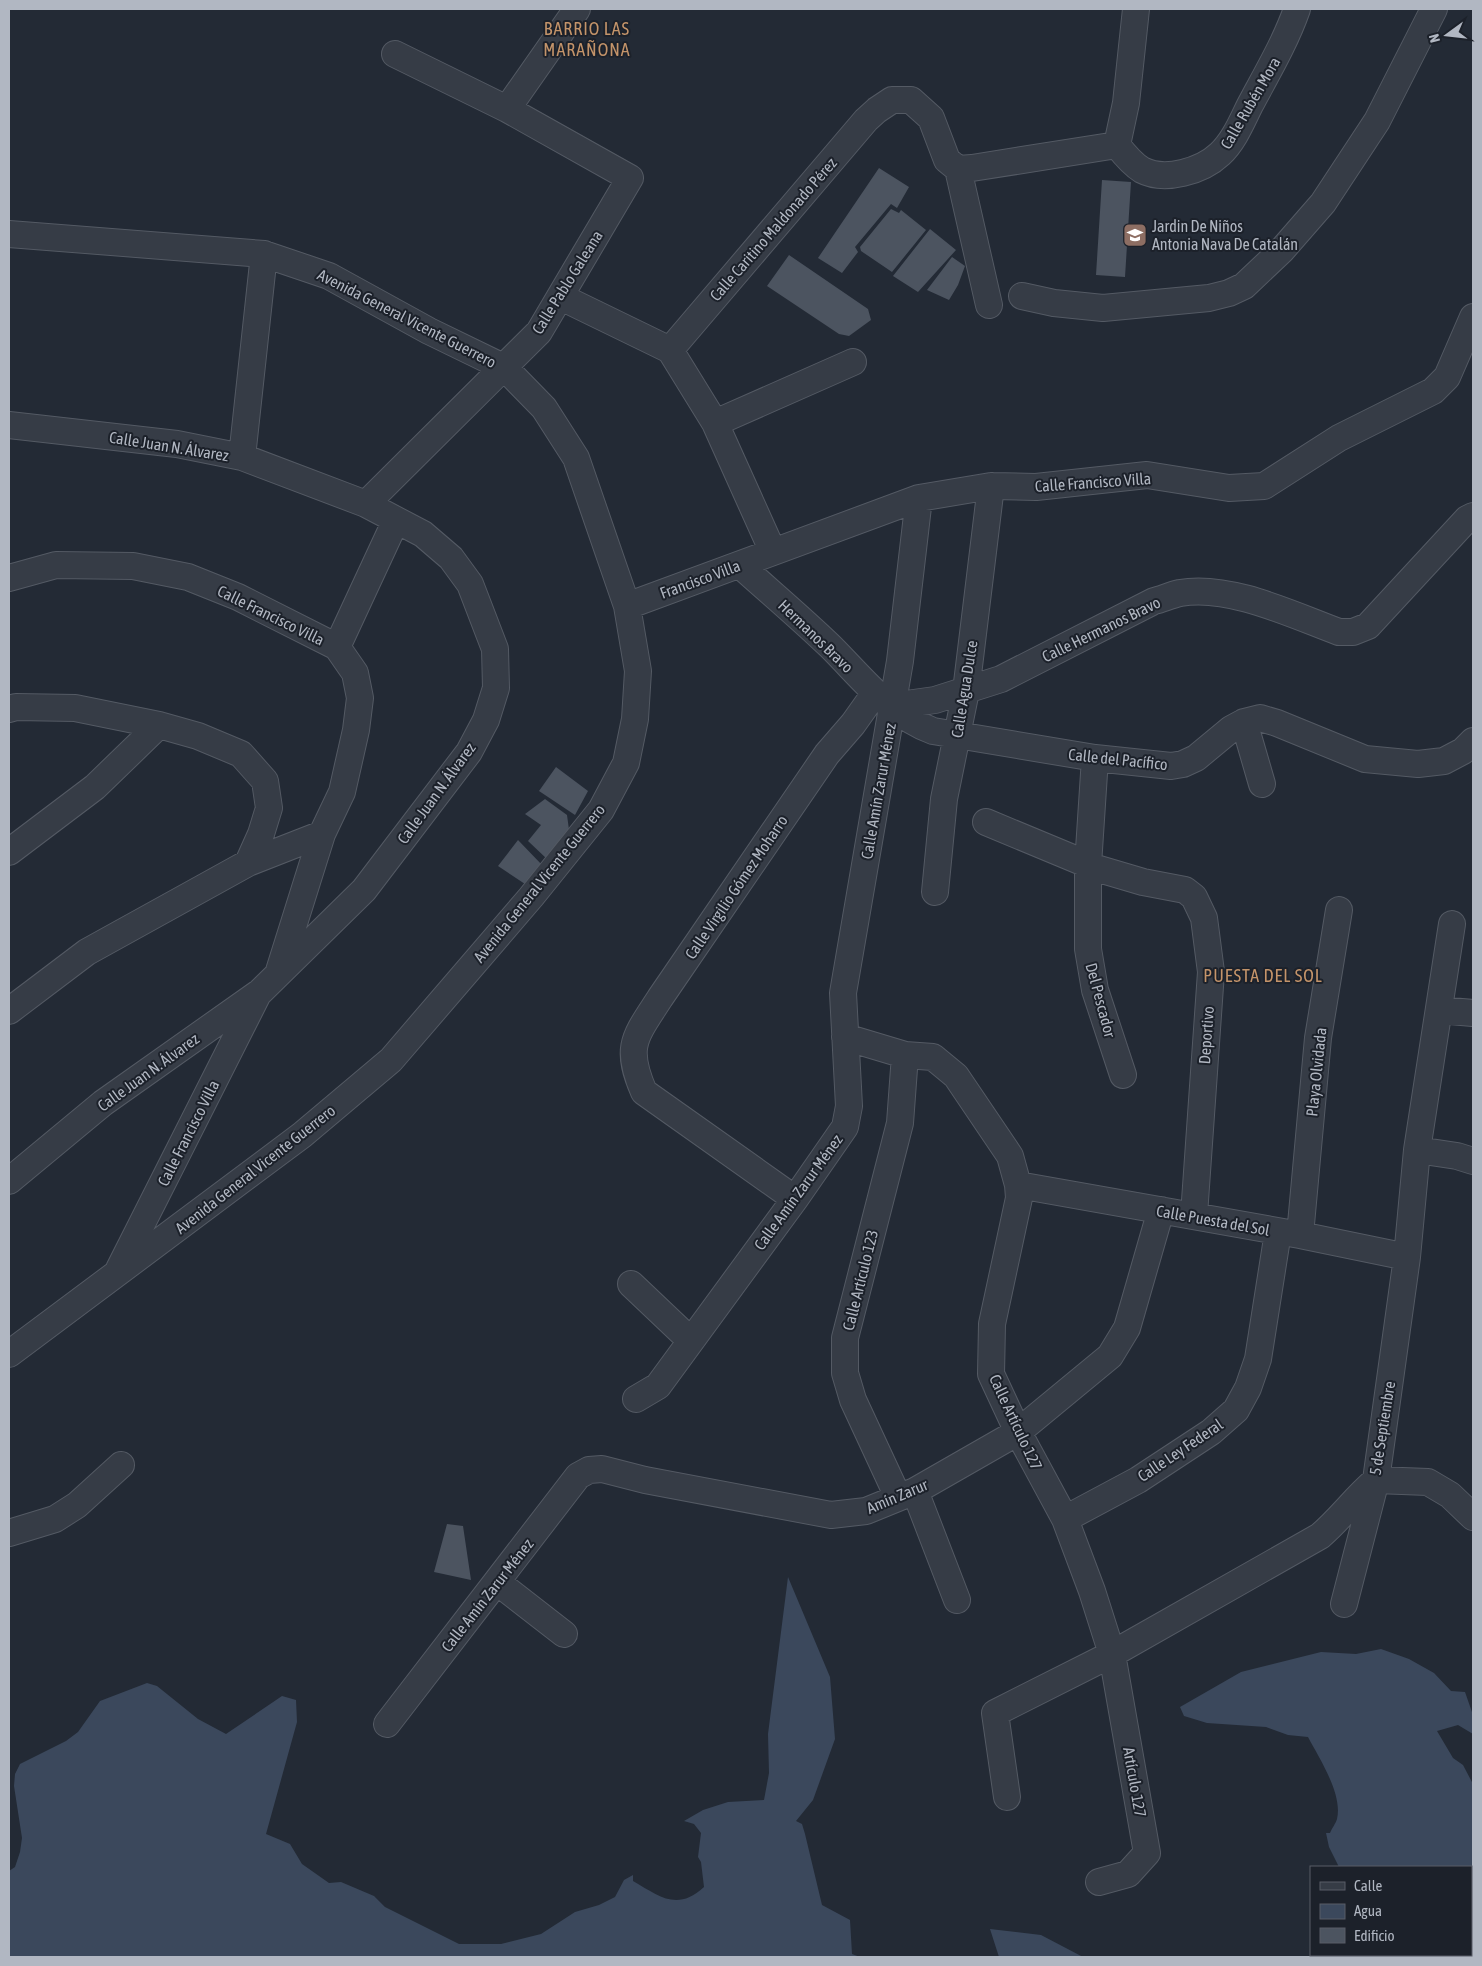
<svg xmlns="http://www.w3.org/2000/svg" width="1482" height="1966" viewBox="0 0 1482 1966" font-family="'Asap Condensed',sans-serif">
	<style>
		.water { fill: #3b485c }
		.building { fill: #4c5460 }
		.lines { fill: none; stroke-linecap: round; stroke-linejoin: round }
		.minor-casing { stroke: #545a64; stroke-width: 28 }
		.minor { stroke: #363c46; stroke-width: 26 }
		.labels { text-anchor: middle; stroke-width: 4; stroke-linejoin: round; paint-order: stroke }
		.street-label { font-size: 16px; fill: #b1b7c2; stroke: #1c212a }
		.poi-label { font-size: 16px; fill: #b1b7c2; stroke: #1c212a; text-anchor: start }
		.neighbourhood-label { font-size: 18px; letter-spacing: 1px; fill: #c4946a; stroke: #1c212a }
	</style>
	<rect width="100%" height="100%" fill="#232a35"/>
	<path class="water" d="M788 1577 830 1677 835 1739 813 1800 796 1821 802 1824 805 1834 822 1905 850 1920 852 1954 860 1957H9V1871L15 1867 20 1852 22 1838 14 1786 15 1774 20 1764 66 1741 78 1732 100 1701 147 1683 157 1686 198 1719 226 1734 282 1696 296 1700 297 1722 266 1834 290 1844 302 1864 329 1883 341 1882 374 1896 385 1907 459 1944H501L541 1934 575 1912 599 1905 615 1897 624 1880 633 1875V1881C659 1896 677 1912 704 1887L701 1862 698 1857 701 1833 694 1824 684 1821 703 1810 728 1802 764 1800 769 1773 768 1734Z
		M1381 1649 1409 1659 1434 1673 1451 1691 1465 1692 1473 1715V1734L1458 1725 1437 1731 1453 1758 1463 1765 1473 1784V1957H1362L1361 1955H1471V1867H1339L1329 1847 1326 1833H1330C1332 1828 1336 1823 1337 1819 1343 1794 1319 1758 1308 1737L1288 1735 1266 1727 1207 1723 1184 1716 1180 1707 1241 1672 1321 1652 1356 1654Z
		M990 1929 1041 1935 1083 1957H999Z"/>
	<path class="building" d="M879 168 909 187 897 208 891 204 855 247 858 252 842 273 818 258Z
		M1102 180 1131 182 1125 277 1096 275Z
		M891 209 899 213 901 210 926 230 892 272 861 251 860 247Z
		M930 229 956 250 918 292 893 276Z
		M789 255 868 309 871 320 849 336 839 334 767 286Z
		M952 257 965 266 958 285 949 300 927 290Z
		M556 767 588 791 575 815 539 791Z
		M545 799 567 815 570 837 547 859 528 841 541 825 525 814Z
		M518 840 543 866 525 884 498 866Z
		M447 1524 463 1526 471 1580 434 1572Z"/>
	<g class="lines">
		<g class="minor-casing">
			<path id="minor" d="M507 109 577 9
				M1117 145C1124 154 1132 164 1142 170 1165 182 1202 171 1220 154 1234 141 1242 121 1250 105 1267 73 1285 43 1297 9
				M1117 145 1126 103 1136 9
				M958 169 989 305
				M9 234 264 254 329 276 429 331 505 368 544 408 576 458 627 606 638 671 635 719 626 763 601 810 531 897 391 1060 302 1135 9 1354
				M1022 296 1054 303 1103 308 1209 298 1229 293 1244 286 1282 250 1323 203 1377 121 1434 9
				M561 297 670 350 715 423 773 552
				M670 350 866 120 877 110 892 100H911L931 118 947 160 958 169 972 168 1117 145
				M715 423 853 362
				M9 425 177 444 242 457 366 504 423 534 451 558 470 584 495 649 496 688 486 720 469 752 364 890 260 992 103 1103 9 1181
				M242 457 264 254
				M366 504 539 332 630 178 507 109 395 54
				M740 565C770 592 802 619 831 647 863 679 890 715 933 731L1095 758 1171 766 1183 764 1196 758 1231 729 1244 722 1260 718 1277 723 1365 759 1418 764 1444 761 1463 751 1473 741
				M9 578 56 565 133 566 188 577 238 597 337 647 355 673 360 698 356 730 342 792 322 834 279 971
				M627 606 919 498 991 486 1036 487 1147 475 1229 488 1264 486 1339 438 1433 391 1447 377 1473 317
				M337 647 396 520
				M892 706 935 700 1001 679 1154 601C1162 599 1171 595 1180 593 1229 584 1293 615 1339 632H1353L1368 626 1467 519 1473 516
				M9 709 16 707 75 708 159 725 198 736 241 754 265 781 269 808 261 834 248 863
				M1244 722 1262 784
				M1095 758 1088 865V949L1095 990 1123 1075
				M986 822 1099 869 1143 882 1185 890 1194 897 1204 918 1211 972 1194 1215
				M9 852 95 787 159 725
				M935 892 944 799 966 691 991 486
				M1439 1010 1473 1013
				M9 1011 87 952 248 863 322 834
				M845 1037 905 1055 933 1057 956 1076 1010 1156 1018 1185 1019 1198 992 1324 991 1374 1018 1432 1065 1519 1092 1591 1112 1654 1147 1853 1128 1874 1099 1882
				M1417 1150 1457 1156 1473 1161
				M1018 1185 1300 1235 1407 1257
				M795 1199 644 1092C624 1046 635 1037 660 998L827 754 853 724 875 693
				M1300 1235 1318 1038 1339 910
				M119 1269 257 996
				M631 1284 690 1340
				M636 1399 658 1386 795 1199 845 1127 849 1106 843 993 900 661 919 498
				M1376 1480 1428 1482 1450 1495 1473 1517
				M915 1491 957 1600
				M898 1497 853 1400 845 1373V1338L900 1123 905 1055
				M1065 1519 1138 1480 1211 1432 1236 1410 1248 1388 1258 1359 1278 1232
				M9 1533 55 1519 77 1505 121 1465
				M497 1582 564 1634
				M1344 1604 1376 1480 1407 1257 1417 1150 1452 924
				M387 1724 578 1476 589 1470 602 1469 645 1480 831 1515 866 1511 915 1491 1018 1432 1110 1356 1127 1328 1161 1210
				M1007 1797 995 1713 1112 1654 1320 1536C1340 1519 1355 1498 1375 1481"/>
		</g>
		<use href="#minor" class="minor"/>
	</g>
	<defs>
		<g id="school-square" transform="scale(1.25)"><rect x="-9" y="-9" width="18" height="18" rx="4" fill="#8d6e63" stroke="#1c212a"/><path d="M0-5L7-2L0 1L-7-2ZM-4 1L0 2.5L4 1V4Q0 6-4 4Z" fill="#fff"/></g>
	</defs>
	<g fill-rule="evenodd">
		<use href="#school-square" x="1135" y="235"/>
	</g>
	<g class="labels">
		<g class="street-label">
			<text transform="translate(1250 103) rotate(-60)" y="6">Calle Rubén Mora</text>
			<text transform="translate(773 229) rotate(-49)" y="6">Calle Caritino Maldonado Pérez</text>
			<text transform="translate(567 282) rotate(-58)" y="6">Calle Pablo Galeana</text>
			<text transform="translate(407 318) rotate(27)" y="6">Avenida General Vicente Guerrero</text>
			<text transform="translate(169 446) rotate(9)" y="6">Calle Juan N. Álvarez</text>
			<text transform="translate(1093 482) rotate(-4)" y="6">Calle Francisco Villa</text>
			<text transform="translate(700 579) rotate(-20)" y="6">Francisco Villa</text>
			<text transform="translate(271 615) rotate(26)" y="6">Calle Francisco Villa</text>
			<text transform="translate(1101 629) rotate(-26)" y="6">Calle Hermanos Bravo</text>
			<text transform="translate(816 636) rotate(44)" y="6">Hermanos Bravo</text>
			<text transform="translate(964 689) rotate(-81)" y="6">Calle Agua Dulce</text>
			<text transform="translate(1118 759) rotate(6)" y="6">Calle del Pacífico</text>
			<text transform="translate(878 791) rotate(-80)" y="6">Calle Amín Zarur Ménez</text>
			<text transform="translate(436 793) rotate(-54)" y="6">Calle Juan N. Álvarez</text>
			<text transform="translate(539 883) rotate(-51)" y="6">Avenida General Vicente Guerrero</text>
			<text transform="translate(736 887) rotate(-56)" y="6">Calle Virgilio Gómez Moharro</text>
			<text transform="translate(1101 1000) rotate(75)" y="6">Del Pescador</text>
			<text transform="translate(1206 1035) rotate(-86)" y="6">Deportivo</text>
			<text transform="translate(148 1072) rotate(-36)" y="6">Calle Juan N. Álvarez</text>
			<text transform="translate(1316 1072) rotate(-84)" y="6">Playa Olvidada</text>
			<text transform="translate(188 1133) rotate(-63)" y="6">Calle Francisco Villa</text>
			<text transform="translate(255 1169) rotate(-38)" y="6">Avenida General Vicente Guerrero</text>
			<text transform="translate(798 1192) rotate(-54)" y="6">Calle Amín Zarur Ménez</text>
			<text transform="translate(1213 1220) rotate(10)" y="6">Calle Puesta del Sol</text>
			<text transform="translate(860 1280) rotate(-76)" y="6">Calle Artículo 123</text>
			<text transform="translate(1016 1422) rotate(65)" y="6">Calle Artículo 127</text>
			<text transform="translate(1382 1428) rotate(-81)" y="6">5 de Septiembre</text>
			<text transform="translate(1180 1450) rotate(-34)" y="6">Calle Ley Federal</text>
			<text transform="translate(897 1496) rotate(-23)" y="6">Amín Zarur</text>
			<text transform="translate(487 1595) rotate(-52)" y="6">Calle Amín Zarur Ménez</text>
			<text transform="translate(1135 1782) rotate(80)" y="6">Artículo 127</text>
		</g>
		<g class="poi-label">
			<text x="1152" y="232">Jardin De Niños<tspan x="1152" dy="18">Antonia Nava De Catalán</tspan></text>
		</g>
		<g class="neighbourhood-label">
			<text x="587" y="35">BARRIO LAS<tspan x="587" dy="21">MARAÑONA</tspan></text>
			<text x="1263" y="982">PUESTA DEL SOL</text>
		</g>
	</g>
	<rect width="1482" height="1966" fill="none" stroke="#b1b7c2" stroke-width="20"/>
	<rect x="1310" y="1866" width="162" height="90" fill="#1c212a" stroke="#585d67"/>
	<rect x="1320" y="1882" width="25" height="8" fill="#363c46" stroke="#585d67"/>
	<text x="1354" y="1891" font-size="15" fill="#b1b7c2">Calle</text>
	<rect x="1320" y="1904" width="25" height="15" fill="#3b485c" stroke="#585d67"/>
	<text x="1354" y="1916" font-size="15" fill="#b1b7c2">Agua</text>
	<rect x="1320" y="1928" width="25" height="15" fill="#4c5460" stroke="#585d67"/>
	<text x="1354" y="1941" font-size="15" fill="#b1b7c2">Edificio</text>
	<g transform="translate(1447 35) rotate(255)" stroke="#1c212a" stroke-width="4" paint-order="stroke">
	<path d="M0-4L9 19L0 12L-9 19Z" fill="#b1b7c2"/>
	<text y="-8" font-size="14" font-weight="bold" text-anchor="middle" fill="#b1b7c2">N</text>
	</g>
</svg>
